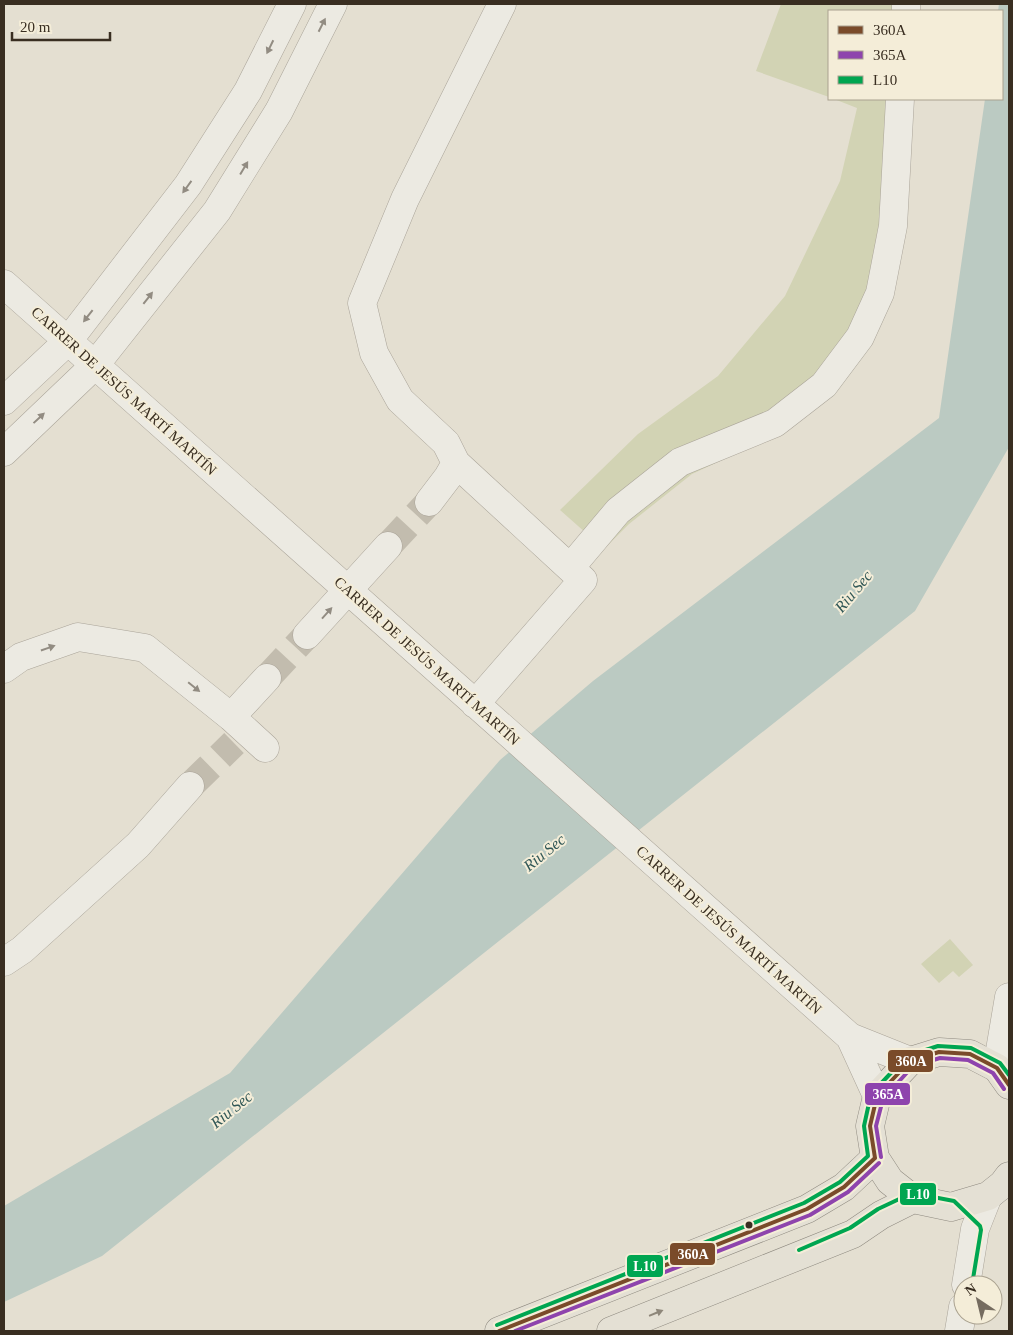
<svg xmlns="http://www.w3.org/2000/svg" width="1013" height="1335" viewBox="0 0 1013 1335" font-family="Georgia,serif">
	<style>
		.green { fill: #d2d3b4 }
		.water { fill: #bbcac2 }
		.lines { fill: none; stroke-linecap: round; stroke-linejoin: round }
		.minor-tunnel { stroke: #c2bcae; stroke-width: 28; stroke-dasharray: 28 14; stroke-linecap: butt }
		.minor-casing { stroke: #aaa499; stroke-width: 29 }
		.major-casing { stroke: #8f8a80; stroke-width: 29 }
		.minor { stroke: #eceae2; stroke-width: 28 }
		.major { stroke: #e4e0d4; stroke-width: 28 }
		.bus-1-casing { stroke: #f4edd8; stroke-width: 8 }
		.bus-2-casing { stroke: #f4edd8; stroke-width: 8 }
		.bus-3-casing { stroke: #f4edd8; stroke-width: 8 }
		.bus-1 { stroke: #7a4b2a; stroke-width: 4 }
		.bus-2 { stroke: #8e44ad; stroke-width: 4 }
		.bus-3 { stroke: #00a651; stroke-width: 4 }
		.oneway { fill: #928c82 }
		.oneway2 { fill: #8e877a }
		.bus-dot { fill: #392e21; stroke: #f4edd8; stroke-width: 2 }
		.labels { text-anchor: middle; stroke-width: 4; stroke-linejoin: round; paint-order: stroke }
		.street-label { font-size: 15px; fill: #392e21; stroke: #f4edd8 }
		.water-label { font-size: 16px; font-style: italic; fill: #325857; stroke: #f4edd8 }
		.line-badge { stroke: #f4edd8; stroke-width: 2 }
		.badge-label { font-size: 14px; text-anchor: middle; font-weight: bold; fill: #fff }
	</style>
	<rect width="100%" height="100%" fill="#e4dfd1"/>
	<path class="green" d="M781 4H919V11H829V97L756 71Z
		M834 99H912L893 292 781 433 692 474 629 524 604 549 560 510 638 434 718 376 785 296 840 181 857 108Z
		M950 939 973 965 959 977 953 971 939 983 921 964Z"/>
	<path class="water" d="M999 4H1009V447L915 611 102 1256 4 1302V1206L230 1073 500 760 593 681 939 418 985 99H1002V11H998Z"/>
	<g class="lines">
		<path class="minor-tunnel" d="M388 546 429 502
			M267 678 307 635
			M190 786 234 743"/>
		<g class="minor-casing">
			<path id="minor" d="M906 11V4
				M4 284 850 1037 910 1061
				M4 401 68 341 188 185 248 91 292 4
				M4 452 95 365 217 211 279 111 333 4
				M456 463 583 580 475 704
				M429 502 448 477 456 463 446 443 400 400 374 353 362 303 405 199 502 4
				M570 568 618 511 680 462 775 423 824 385 860 337 880 293 893 226 900 99
				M307 635 388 546
				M4 669 21 657 78 637 145 648 231 717 265 748
				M231 717 267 678
				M4 962 22 950 138 845 190 786
				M850 1037 877 1096
				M997 1068 1009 997
				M966 1285 975 1229 988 1196
				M959 1331 963 1307"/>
		</g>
		<g class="major-casing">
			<path id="major" d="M1009 1085 997 1068 970 1054 939 1052 910 1061 877 1096 870 1126 875 1158 890 1181 913 1199 951 1207 988 1196 1003 1184 1009 1176
				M499 1331 807 1209 844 1187 875 1158
				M611 1331 853 1234 881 1215 913 1199"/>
		</g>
		<use href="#minor" class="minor"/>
		<use href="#major" class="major"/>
		<g class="bus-1-casing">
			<path id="bus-1" d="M875 1158 870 1126 877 1096 910 1061 939 1052 970 1054 997 1068 1009 1085
				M499 1331 807 1209 844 1187 875 1158"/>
		</g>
		<g class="bus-2-casing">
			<path id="bus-2" d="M881 1157 876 1126 883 1099 913 1066 940 1058 968 1060 993 1073 1004 1089
				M515 1331 810 1215 848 1192 879 1163"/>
		</g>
		<g class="bus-3-casing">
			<path id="bus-3" d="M799 1250 850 1228 878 1209 912 1193 954 1201 980 1226 981 1230 972 1285
				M497 1325 804 1203 840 1182 868 1156 864 1126 871 1094 907 1056 938 1046 971 1048 1000 1063 1009 1075"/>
		</g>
		<use href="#bus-1" class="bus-1"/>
		<use href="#bus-2" class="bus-2"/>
		<use href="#bus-3" class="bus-3"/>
	</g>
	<defs><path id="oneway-solid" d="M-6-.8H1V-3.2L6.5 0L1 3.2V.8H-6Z" transform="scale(1.25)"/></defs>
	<g class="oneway">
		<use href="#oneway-solid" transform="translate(322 25) rotate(-63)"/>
		<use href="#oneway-solid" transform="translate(270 47) rotate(116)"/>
		<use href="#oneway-solid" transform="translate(244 168) rotate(-59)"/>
		<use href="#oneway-solid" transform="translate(187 187) rotate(126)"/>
		<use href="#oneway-solid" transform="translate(148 298) rotate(-52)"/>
		<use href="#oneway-solid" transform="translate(88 316) rotate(128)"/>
		<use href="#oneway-solid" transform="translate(39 418) rotate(-43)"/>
		<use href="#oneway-solid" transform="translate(327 613) rotate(-48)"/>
		<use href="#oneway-solid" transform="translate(48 648) rotate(-19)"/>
		<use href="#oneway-solid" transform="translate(194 687) rotate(39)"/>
	</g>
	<use class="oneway2" href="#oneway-solid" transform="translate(656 1313) rotate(-22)"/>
	<circle class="bus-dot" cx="749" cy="1225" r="4.5"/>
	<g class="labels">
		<g class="street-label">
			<text transform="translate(124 391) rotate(42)" y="5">CARRER DE JESÚS MARTÍ MARTÍN</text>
			<text transform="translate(427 661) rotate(42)" y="5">CARRER DE JESÚS MARTÍ MARTÍN</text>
			<text transform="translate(729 930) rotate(42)" y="5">CARRER DE JESÚS MARTÍ MARTÍN</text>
		</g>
		<g class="water-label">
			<text transform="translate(853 591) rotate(-50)" y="6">Riu Sec</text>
			<text transform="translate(544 852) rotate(-39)" y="6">Riu Sec</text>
			<text transform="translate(231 1109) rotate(-39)" y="6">Riu Sec</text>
		</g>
	</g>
	<g class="line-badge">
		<rect x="887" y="1049" width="47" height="24" rx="5" fill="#7a4b2a"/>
		<rect x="864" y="1082" width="47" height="24" rx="5" fill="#8e44ad"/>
		<rect x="899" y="1182" width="38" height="24" rx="5" fill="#00a651"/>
		<rect x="669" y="1242" width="47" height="24" rx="5" fill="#7a4b2a"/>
		<rect x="626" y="1254" width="38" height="24" rx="5" fill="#00a651"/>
	</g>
	<g class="badge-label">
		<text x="911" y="1066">360A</text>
		<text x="888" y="1099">365A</text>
		<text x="918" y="1199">L10</text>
		<text x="693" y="1259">360A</text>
		<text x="645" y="1271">L10</text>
	</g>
	<rect width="1013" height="1335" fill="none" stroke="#392e21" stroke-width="10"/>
	<rect x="828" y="10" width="175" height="90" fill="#f4edd8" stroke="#a9a18f"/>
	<rect x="838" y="26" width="25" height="8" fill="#7a4b2a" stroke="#a9a18f"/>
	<text x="873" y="35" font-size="15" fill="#392e21">360A</text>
	<rect x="838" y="51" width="25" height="8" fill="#8e44ad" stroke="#a9a18f"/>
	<text x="873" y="60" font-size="15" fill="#392e21">365A</text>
	<rect x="838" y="76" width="25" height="8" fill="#00a651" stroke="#a9a18f"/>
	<text x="873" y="85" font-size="15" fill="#392e21">L10</text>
	<g transform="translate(978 1300) rotate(325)"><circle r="24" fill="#f4edd8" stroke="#a9a18f"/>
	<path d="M0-4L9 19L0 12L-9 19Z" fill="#756c5f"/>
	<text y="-8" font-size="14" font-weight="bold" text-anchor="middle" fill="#392e21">N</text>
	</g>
	<path d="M12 32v8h98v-8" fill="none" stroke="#392e21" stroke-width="2.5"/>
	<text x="20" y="32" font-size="15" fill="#392e21" stroke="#f4edd8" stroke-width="4" paint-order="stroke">20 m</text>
</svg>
